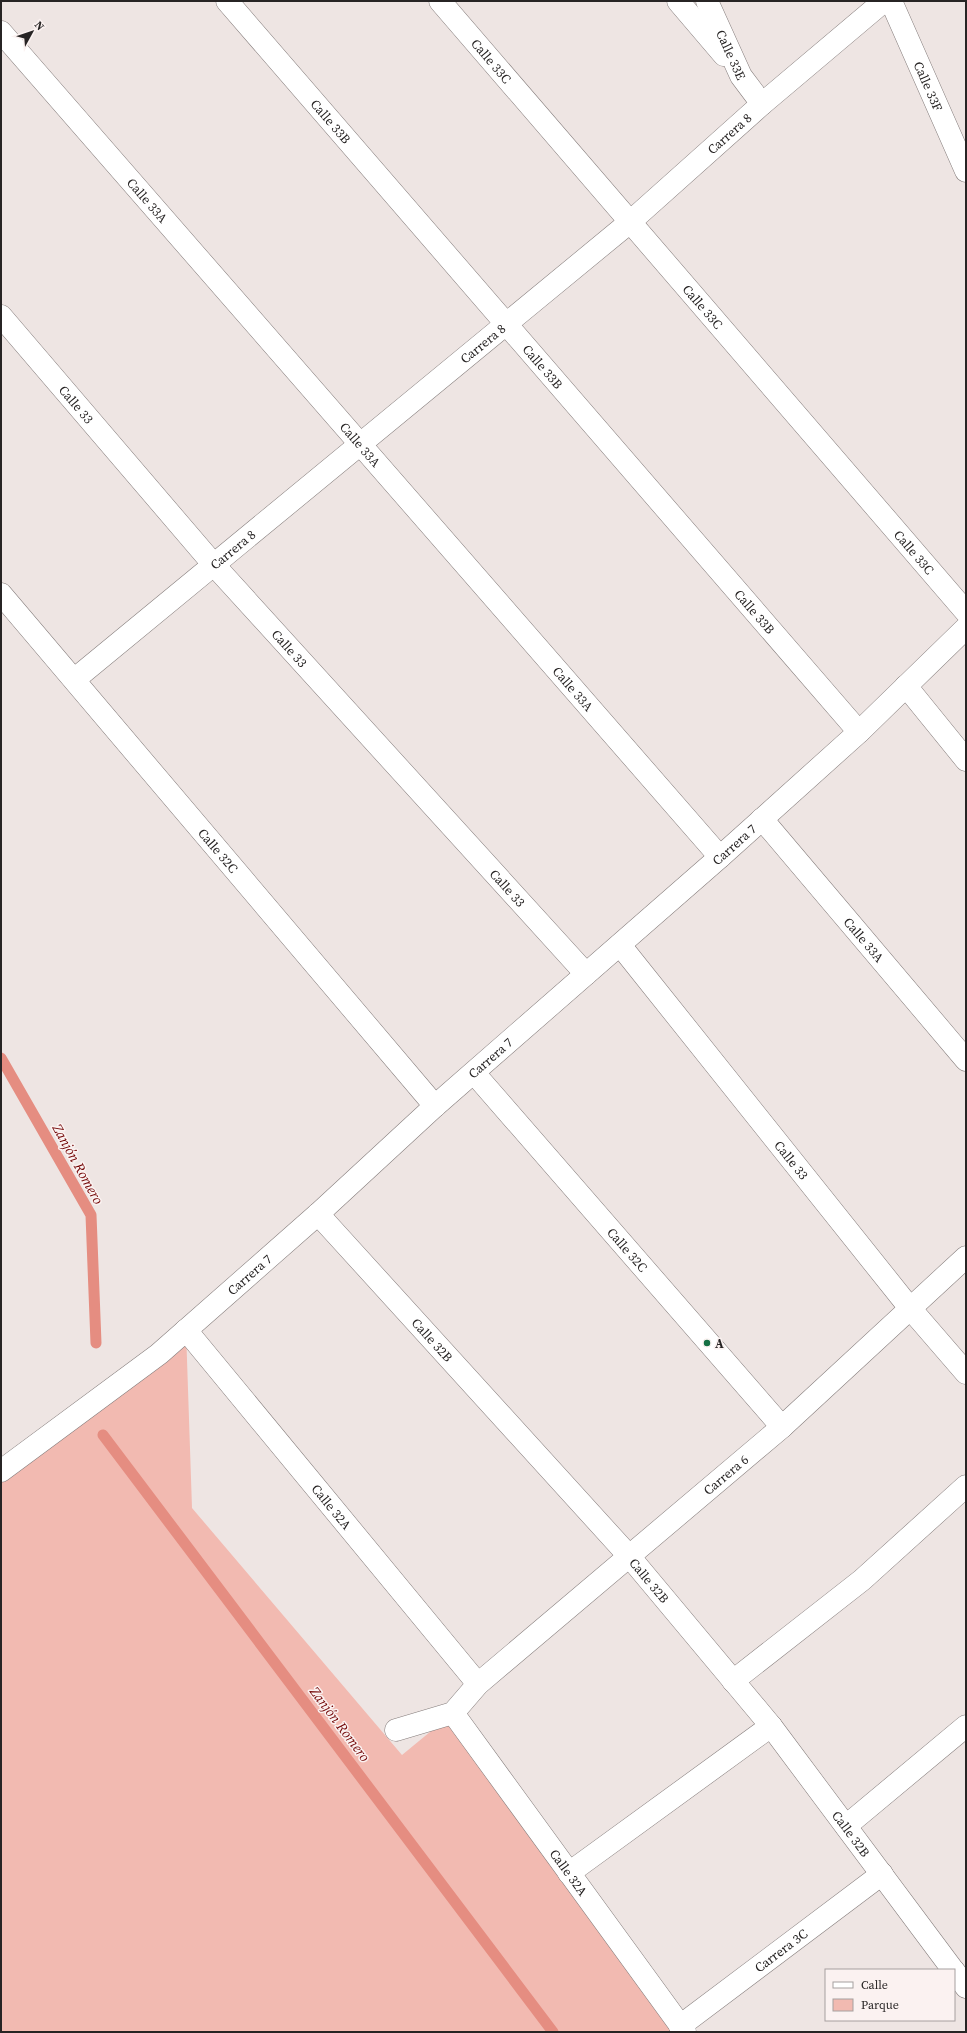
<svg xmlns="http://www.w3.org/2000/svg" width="967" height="2033" viewBox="0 0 967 2033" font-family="'Source Serif 4',serif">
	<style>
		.green { fill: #f2bab1 }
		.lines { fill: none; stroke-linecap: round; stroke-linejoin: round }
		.stream { stroke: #e58d81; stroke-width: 11 }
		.minor-casing { stroke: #857d7c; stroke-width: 23 }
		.minor { stroke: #fff; stroke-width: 22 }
		.poi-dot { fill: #157044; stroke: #fbf2f1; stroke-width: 1.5 }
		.labels { text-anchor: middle; stroke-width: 3; stroke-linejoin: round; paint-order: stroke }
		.street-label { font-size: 13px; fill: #272424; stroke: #fbf2f1 }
		.poi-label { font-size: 13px; font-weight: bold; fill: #272424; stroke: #fbf2f1; text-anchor: start }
		.water-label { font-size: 14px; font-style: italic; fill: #720505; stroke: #fbf2f1 }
	</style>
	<rect width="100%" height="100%" fill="#eee5e3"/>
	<path class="green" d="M186 1330 192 1508 402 1755 453 1713 686 2032H1V1471Z"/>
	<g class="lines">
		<path class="stream" d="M1 1058 91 1215 96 1343
			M103 1435 553 2032"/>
		<g class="minor-casing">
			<g id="minor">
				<path id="s1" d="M227 1 859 732"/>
				<path id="s2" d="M440 1 966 612"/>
				<path d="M678 1 724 55"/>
				<path id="s3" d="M707 1 741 76 762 104"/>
				<path id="s4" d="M891 1 966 171"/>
				<path id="s5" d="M1 32 720 857"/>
				<path id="s6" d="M1 316 214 565 586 974"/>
				<path id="s7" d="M1 594 435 1106"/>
				<path id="s8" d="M75 679 630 222 762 104 884 1"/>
				<path d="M906 686 966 760"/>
				<path id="s9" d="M762 819 966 1060"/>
				<path id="s10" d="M620 945 909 1307 966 1373"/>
				<path id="s11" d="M474 1073 782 1427"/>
				<path id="s12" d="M318 1214 629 1556 771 1726 953 1970"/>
				<path id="s13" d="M186 1330 478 1684"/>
				<path id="s14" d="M1 1471 159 1354 318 1214 435 1106 720 857 859 732 966 628"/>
				<path d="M733 1681 862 1580 966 1486"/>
				<path id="s15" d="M453 1713 685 2032"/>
				<path id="s16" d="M396 1730 453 1713 478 1684 782 1427 966 1257"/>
				<path d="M846 1826 966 1726"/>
				<path d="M569 1873 771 1726"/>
				<path d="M954 1971 966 1987"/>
				<path id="s17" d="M680 2026 882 1874"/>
			</g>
		</g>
		<use href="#minor" class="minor"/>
	</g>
	<circle class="poi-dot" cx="707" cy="1343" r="4"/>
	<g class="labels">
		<g class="street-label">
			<text dy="5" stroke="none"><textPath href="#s3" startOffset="59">Calle 33E</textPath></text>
			<text dy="5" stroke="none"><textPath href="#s2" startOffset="79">Calle 33C</textPath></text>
			<text dy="5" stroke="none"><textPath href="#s4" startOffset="93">Calle 33F</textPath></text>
			<text dy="5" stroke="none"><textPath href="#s1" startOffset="159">Calle 33B</textPath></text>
			<text dy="5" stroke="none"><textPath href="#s8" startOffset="852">Carrera 8</textPath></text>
			<text dy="5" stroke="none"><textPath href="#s5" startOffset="223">Calle 33A</textPath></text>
			<text dy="5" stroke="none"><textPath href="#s2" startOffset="403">Calle 33C</textPath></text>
			<text dy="5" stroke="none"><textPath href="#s8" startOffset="528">Carrera 8</textPath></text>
			<text dy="5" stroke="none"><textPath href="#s1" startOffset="483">Calle 33B</textPath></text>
			<text dy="5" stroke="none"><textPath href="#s6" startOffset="116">Calle 33</textPath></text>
			<text dy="5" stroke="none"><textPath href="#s5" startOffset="547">Calle 33A</textPath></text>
			<text dy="5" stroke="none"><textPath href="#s8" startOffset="204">Carrera 8</textPath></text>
			<text dy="5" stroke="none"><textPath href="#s2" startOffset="727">Calle 33C</textPath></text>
			<text dy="5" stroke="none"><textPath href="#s1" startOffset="807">Calle 33B</textPath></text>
			<text dy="5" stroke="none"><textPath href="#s6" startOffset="440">Calle 33</textPath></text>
			<text dy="5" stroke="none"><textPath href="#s5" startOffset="871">Calle 33A</textPath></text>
			<text dy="5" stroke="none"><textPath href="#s14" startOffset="965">Carrera 7</textPath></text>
			<text dy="5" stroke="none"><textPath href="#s7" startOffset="336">Calle 32C</textPath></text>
			<text dy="5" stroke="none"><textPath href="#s6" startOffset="764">Calle 33</textPath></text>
			<text dy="5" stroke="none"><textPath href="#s9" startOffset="158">Calle 33A</textPath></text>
			<text dy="5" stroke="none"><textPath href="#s14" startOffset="641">Carrera 7</textPath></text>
			<text dy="5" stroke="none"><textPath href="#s10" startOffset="275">Calle 33</textPath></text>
			<text dy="5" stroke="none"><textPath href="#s11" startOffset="234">Calle 32C</textPath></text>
			<text dy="5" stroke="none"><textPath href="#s14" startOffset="317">Carrera 7</textPath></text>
			<text dy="5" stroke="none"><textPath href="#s12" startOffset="170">Calle 32B</textPath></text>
			<text dy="5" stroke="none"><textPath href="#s16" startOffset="422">Carrera 6</textPath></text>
			<text dy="5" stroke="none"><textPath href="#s13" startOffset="229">Calle 32A</textPath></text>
			<text dy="5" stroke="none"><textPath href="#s12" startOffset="494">Calle 32B</textPath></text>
			<text dy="5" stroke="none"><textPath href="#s12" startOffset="818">Calle 32B</textPath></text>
			<text dy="5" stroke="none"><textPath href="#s15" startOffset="197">Calle 32A</textPath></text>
			<text dy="5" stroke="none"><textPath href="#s17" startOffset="126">Carrera 3C</textPath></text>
		</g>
		<g class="poi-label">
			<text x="715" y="1348">A</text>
		</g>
		<g class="water-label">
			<text transform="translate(78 1164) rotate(61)" y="5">Zanjón Romero</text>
			<text transform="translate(340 1724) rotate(53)" y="5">Zanjón Romero</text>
		</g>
	</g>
	<rect width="967" height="2033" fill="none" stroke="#272424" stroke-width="4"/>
	<rect x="825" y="1969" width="130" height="52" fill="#fbf2f1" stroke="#a6a09f"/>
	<rect x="833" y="1982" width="20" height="6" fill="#ffffff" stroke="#a6a09f"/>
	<text x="861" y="1989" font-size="12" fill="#272424">Calle</text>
	<rect x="833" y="1999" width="20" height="12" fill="#f2bab1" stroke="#a6a09f"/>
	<text x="861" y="2009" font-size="12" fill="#272424">Parque</text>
	<g transform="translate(32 32) rotate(50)" stroke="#fbf2f1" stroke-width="3" paint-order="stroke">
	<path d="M0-3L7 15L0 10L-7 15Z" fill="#272424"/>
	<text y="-6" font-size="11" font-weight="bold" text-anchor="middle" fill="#272424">N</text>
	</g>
</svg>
